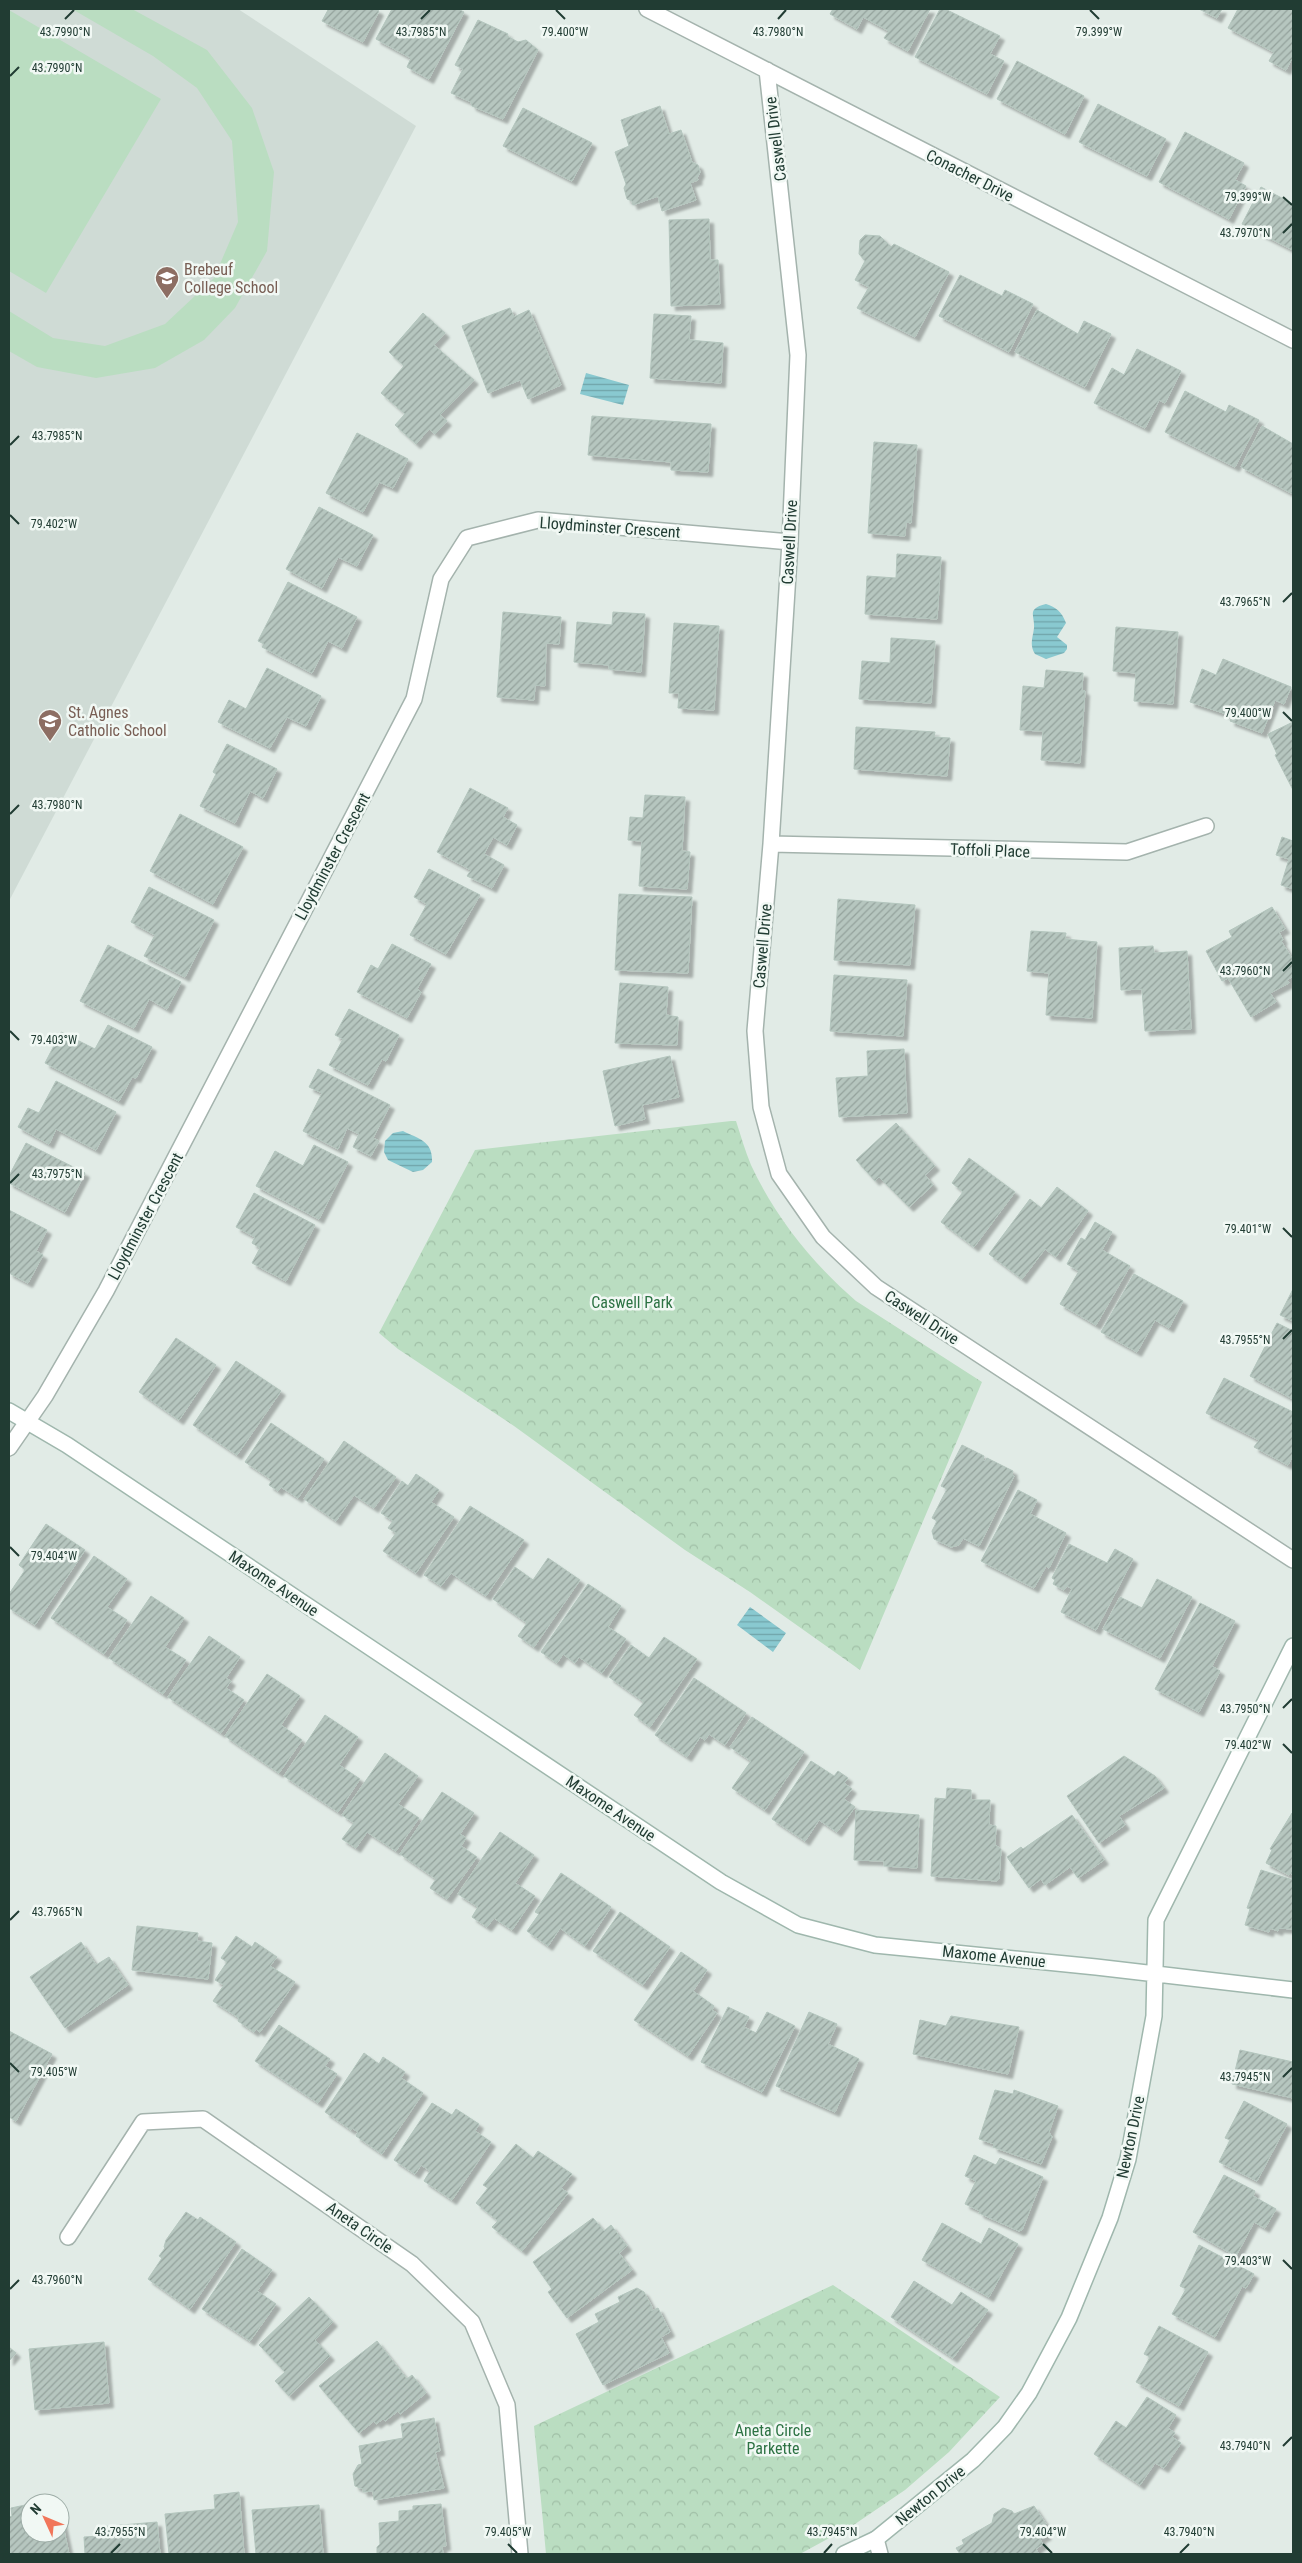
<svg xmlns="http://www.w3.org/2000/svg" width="1302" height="2563" viewBox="0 0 1302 2563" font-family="'Roboto Condensed',sans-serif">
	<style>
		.built { fill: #cfdbd5 }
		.park { fill: url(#park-crowns) }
		.pitch { fill: #baddc1 }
		.water { fill: url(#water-rules) }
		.building { fill: url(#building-hatch); stroke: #b3c5bd; filter: url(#shadow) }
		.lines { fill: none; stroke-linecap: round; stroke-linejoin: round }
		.street-casing { stroke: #a4b3ad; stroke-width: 18 }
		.secondary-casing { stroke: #9fb7ad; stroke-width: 18 }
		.street { stroke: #fff; stroke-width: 15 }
		.secondary { stroke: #fff; stroke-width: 15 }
		.ticks { fill: none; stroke: #213c33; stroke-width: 2 }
		.labels { text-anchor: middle; stroke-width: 5; stroke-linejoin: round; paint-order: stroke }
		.street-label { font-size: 16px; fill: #213c33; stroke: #f1f8f4 }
		.education-label { font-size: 16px; fill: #785e54; stroke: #f1f8f4; text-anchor: start }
		.park-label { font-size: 16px; fill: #2c7243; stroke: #f1f8f4 }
		.ticks-label { font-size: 12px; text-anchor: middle; fill: #213c33; stroke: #f1f8f4; stroke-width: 5; stroke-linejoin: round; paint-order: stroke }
	</style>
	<defs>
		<pattern id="park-crowns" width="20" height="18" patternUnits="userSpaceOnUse" patternTransform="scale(1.25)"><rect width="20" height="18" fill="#baddc1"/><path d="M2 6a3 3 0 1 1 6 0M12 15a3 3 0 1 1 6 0" fill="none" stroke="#a0bfa6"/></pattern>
		<pattern id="water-rules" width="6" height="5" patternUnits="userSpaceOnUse" patternTransform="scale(1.25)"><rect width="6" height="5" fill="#89c9d0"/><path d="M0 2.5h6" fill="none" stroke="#70a4a9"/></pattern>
		<pattern id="building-hatch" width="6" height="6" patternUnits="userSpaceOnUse" patternTransform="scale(1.25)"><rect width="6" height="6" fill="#b6c6bf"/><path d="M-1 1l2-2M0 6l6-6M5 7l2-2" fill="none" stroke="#94a29c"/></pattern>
		<filter id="shadow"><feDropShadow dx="4.5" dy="4.5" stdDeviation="1" flood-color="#0004"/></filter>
	</defs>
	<rect width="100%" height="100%" fill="#e1ebe6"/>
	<path class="built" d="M9 9H238L416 126 9 901Z"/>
	<path class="park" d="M731 1121H736C741 1136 745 1151 751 1165 775 1217 813 1264 856 1301L982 1382 860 1670 750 1592 685 1550 514 1426 398 1349 379 1333 475 1150Z
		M833 2285 1000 2397 949 2452 905 2490 855 2524 800 2554H546L534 2426Z"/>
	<path class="pitch" d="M72 9H132L207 50 252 108 274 172 267 251 235 308 204 340 155 368 96 378 37 367 9 351V311L53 338 105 346 165 324 214 278 238 222 232 141 197 88 153 56Z
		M9 10 161 99 46 293 9 271Z"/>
	<path class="water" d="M586 373 629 385 623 405 580 394Z
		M1046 604C1056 607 1062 612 1066 623L1057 637 1067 645V649L1064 653 1046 659 1035 654C1029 645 1033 637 1034 628 1035 615 1026 609 1046 604Z
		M403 1131C419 1139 433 1141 432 1162L423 1170 413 1172 388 1160 384 1152 385 1141 393 1133Z
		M750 1607 786 1633 773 1652 737 1625Z"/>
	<path class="building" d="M325 9H376L379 11 363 42 322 21 328 10Z
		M392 9H458L464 12 429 79 407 67 411 58 376 39Z
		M833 9H930L908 51 884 38 889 31 863 17 857 29 830 14Z
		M940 9H945L1000 36 990 54 1004 61 987 94 915 57Z
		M1199 9H1222L1217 18Z
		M1238 9H1293V61L1291 60 1286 70 1269 61 1274 52 1228 28Z
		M478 20 508 34 507 36 518 42 526 40 538 50 503 119 472 106 471 102 451 93 463 69 455 65Z
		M1017 61 1084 96 1065 134 997 99Z
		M1098 104 1166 139 1147 176 1079 142Z
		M660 106 669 134 681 130 692 162 698 165 700 172 697 178 698 180 690 183 696 200 662 211 658 196 633 205 632 201 627 199 624 188 626 184 615 152 629 146 621 120Z
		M523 108 592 143 572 181 503 146Z
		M1185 132 1244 163 1235 180 1246 186 1229 219 1159 182Z
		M1261 187 1293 204V250L1242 224Z
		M709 219 710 260H718L720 304 671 306 669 220Z
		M865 235 880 236 891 247 894 244 949 272 915 337 857 308 869 287 855 280 865 261 859 254 860 240Z
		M960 275 1002 296 1005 290 1033 304 1009 352 939 316Z
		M510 308 514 317 529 310 561 385 528 399 520 380 488 393 462 326Z
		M1037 310 1078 334 1084 321 1111 334 1085 387 1015 352Z
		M423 313 445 333 434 345 474 380 440 415 447 421 435 434 429 429 416 444 395 425 405 414 381 393 404 366 389 352Z
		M654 314 691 316 689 340 723 343 721 383 650 378Z
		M1137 349 1181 371 1165 403 1159 400 1145 428 1094 403 1112 368 1124 375Z
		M1185 391 1226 412 1229 405 1259 420 1235 467 1165 432Z
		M592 416 711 424 708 472 671 470V462L588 455Z
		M1262 426 1293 444V494L1241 467Z
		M357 433 408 459 393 488 379 482 363 512 326 493Z
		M874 442 917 445 911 523 906 522 905 536 868 533Z
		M319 507 373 535 357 566 338 557 322 588 286 569Z
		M897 554 941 557 937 619 865 614 867 576 896 578Z
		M288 582 357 617 342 648 328 641 312 673 262 647 264 644 258 641Z
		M503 612 561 617 559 644 546 643 545 686 535 685 534 700 497 697Z
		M613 612 645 614 641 672 609 669V665L574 662 577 622 612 625Z
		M674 623 719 626 714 710 678 708 679 693H669Z
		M1116 627 1178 632 1173 704 1134 701 1136 673 1113 671Z
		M891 638 935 641 931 703 859 699 862 661 890 663Z
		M1223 659 1291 687 1284 704 1275 700 1262 733 1230 721 1232 716 1190 702 1202 669 1216 675Z
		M267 668 321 696 306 726 287 717 270 748 218 722 229 700 246 709Z
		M1046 670 1083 673 1082 690 1085 691 1080 763 1041 760 1043 731 1020 730 1023 686 1044 688Z
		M1293 722V790L1275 755 1277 754 1268 734Z
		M856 727 935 732 934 737 950 738 947 776 854 769Z
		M227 744 277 769 263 798 250 791 235 823 200 806 216 774 213 772Z
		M470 788 508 808 503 817 517 825 507 845 493 837 484 854 504 865 492 888 467 876 471 870 437 852Z
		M645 795 685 797 682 851 690 852 687 889 639 886 642 841 628 840 630 817 643 818Z
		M180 814 243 847 213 904 150 871Z
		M1282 837 1293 841V889L1281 885 1289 859 1276 855Z
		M429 869 480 895 446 954 410 935 427 904 414 897Z
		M149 887 214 920 185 977 144 956 155 935 131 922Z
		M619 894 692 897 688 973 615 970Z
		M838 899 915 905 910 965 834 960Z
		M1272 907 1285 929 1279 932 1283 940 1281 941 1293 960V976L1287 980 1289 983 1270 993 1276 1002 1251 1017 1228 978 1222 981 1206 951 1232 937 1229 931Z
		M1031 931 1066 933 1065 939 1097 942 1092 1018 1046 1015 1049 973 1027 971Z
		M392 944 431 964 417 989 421 992 407 1018 357 992 371 965 378 969Z
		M108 945 181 982 167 1009 149 999 134 1028 80 1001Z
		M1153 946 1154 953 1187 951 1191 1029 1145 1031 1142 989 1121 990 1119 948Z
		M834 975 907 980 903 1036 830 1031Z
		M620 983 668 987 666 1015 678 1017 677 1045 615 1043Z
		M349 1009 399 1035 386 1061 382 1059 368 1085 329 1065 343 1039 335 1035Z
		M108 1025 152 1047 136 1078 132 1077 119 1101 45 1063 61 1032 95 1049Z
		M904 1049 907 1113 839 1117 836 1078 868 1076 867 1051Z
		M670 1056 679 1097 642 1105 645 1119 615 1126 603 1071Z
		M318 1069 390 1105 373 1138 379 1141 371 1156 353 1147 359 1134 347 1128 338 1149 303 1131 322 1093 309 1087Z
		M56 1081 116 1112 96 1150 56 1129 49 1144 18 1127 28 1108 39 1113Z
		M896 1123 935 1166 925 1175 933 1185 909 1207 879 1177 875 1181 856 1160Z
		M26 1143 85 1173 65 1212 9 1183V1176Z
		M314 1145 348 1162 319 1219 256 1186 275 1151 303 1166Z
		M969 1158 1015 1192 974 1247 941 1222 963 1192 952 1183Z
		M1057 1187 1088 1211 1056 1257 1045 1249 1022 1279 989 1254 1030 1199 1041 1208Z
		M254 1193 315 1225 286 1281 252 1263 260 1248 252 1243 255 1237 236 1227Z
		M9 1210 47 1230 36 1251 43 1255 28 1283 9 1273Z
		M1095 1222 1112 1232 1102 1250 1130 1266 1096 1325 1060 1304 1079 1271 1067 1264 1081 1238 1085 1240Z
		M1134 1274 1183 1301 1169 1328 1155 1320 1137 1352 1101 1332Z
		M1293 1289V1321L1280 1315Z
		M1277 1323 1293 1331V1399L1250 1376Z
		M176 1338 216 1365 179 1420 139 1392Z
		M236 1361 281 1391 237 1455 193 1425Z
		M1224 1378 1293 1412V1455L1288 1465 1254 1447 1259 1440 1206 1413Z
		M271 1423 324 1459 298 1498 281 1487 278 1491 269 1485 272 1480 245 1462Z
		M344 1441 396 1477 374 1508 354 1495 336 1521 304 1499Z
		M962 1445 984 1456 983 1460 985 1461 987 1458 1013 1471 1012 1474 1014 1476 979 1546 963 1538 959 1545 951 1547 934 1539 932 1531 937 1521 932 1518 947 1489 941 1486Z
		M416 1474 439 1490 431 1502 454 1517 416 1573 383 1551 396 1533 388 1528 393 1521 381 1513 402 1481 408 1486Z
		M1018 1490 1037 1500 1030 1514 1066 1533 1049 1568 1046 1566 1034 1588 981 1561Z
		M470 1506 524 1540 486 1596 451 1573 441 1586 424 1575Z
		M46 1524 85 1550 35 1625 9 1608V1594L25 1570 19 1565Z
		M1069 1544 1107 1563 1115 1549 1133 1559 1096 1630 1061 1612 1072 1589 1067 1586 1064 1590 1053 1584 1055 1580 1052 1578Z
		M94 1556 127 1579 107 1607 127 1620 104 1654 51 1618Z
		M548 1558 580 1580 534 1647 518 1636 527 1623 493 1599 515 1567 533 1580Z
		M1157 1579 1192 1597 1160 1658 1103 1629 1120 1597 1142 1608Z
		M588 1584 621 1606 608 1627 626 1639 602 1673 579 1657 575 1663 563 1654 557 1663 541 1652Z
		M151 1596 184 1618 165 1647 186 1660 163 1694 109 1658Z
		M1200 1603 1235 1621 1212 1666 1220 1671 1199 1712 1155 1689Z
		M209 1636 240 1657 226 1678 231 1681 226 1688 244 1700 221 1733 168 1697Z
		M664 1637 697 1659 650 1727 634 1715 644 1702 609 1677 631 1645 649 1658Z
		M267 1674 300 1696 281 1725 302 1740 279 1773 225 1736Z
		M694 1678 746 1713 725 1745 709 1734 705 1740 700 1737 687 1757 655 1735Z
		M325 1715 358 1737 339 1765 360 1779 338 1812 284 1776Z
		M752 1717 804 1752 765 1810 732 1788 751 1761 730 1747Z
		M385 1753 418 1776 398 1804 419 1818 396 1851 367 1832 356 1848 342 1839 354 1823 342 1815Z
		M1124 1756 1155 1776 1164 1788 1119 1816 1125 1825 1099 1843 1067 1796Z
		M811 1761 834 1776 838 1771 848 1778 844 1783 852 1789 844 1799 855 1807 837 1832 819 1820 805 1841 772 1819Z
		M947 1788 971 1790V1800H990L989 1825 996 1826 995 1845 1001 1849 999 1879 997 1881 931 1876 935 1798 946 1799Z
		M442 1792 474 1813 460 1834 466 1838 461 1846 477 1857 447 1899 430 1888 436 1879 400 1854Z
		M856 1810 919 1815 917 1868 884 1866V1861L854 1860Z
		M1292 1813 1293 1875 1290 1873 1289 1875 1266 1863 1272 1850 1270 1849Z
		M1072 1815 1104 1860 1078 1878 1070 1867 1045 1885 1041 1879 1029 1888 1007 1857 1021 1847 1023 1849Z
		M500 1832 534 1855 515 1883 535 1896 512 1930 494 1918 487 1927 472 1917 478 1907 458 1894Z
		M1261 1870 1293 1880 1292 1929 1279 1928 1278 1931 1270 1928 1269 1932 1245 1925 1250 1909 1247 1908Z
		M561 1873 611 1907 585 1946 560 1928 548 1946 527 1931 539 1914 535 1912Z
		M620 1912 670 1947 643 1985 593 1951Z
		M137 1926 198 1933 197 1941 212 1943 208 1979 132 1970Z
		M236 1936 252 1947 255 1942 277 1957 270 1966 295 1982 260 2032 256 2029 254 2032 238 2021 239 2018 213 2001 224 1985 215 1980 227 1962 221 1958Z
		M81 1942 96 1965 109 1957 128 1985 65 2028 30 1977Z
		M681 1952 707 1970 693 1991 714 2006 712 2010 717 2013 688 2056 634 2020Z
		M728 2007 749 2017 744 2027 756 2033 767 2012 795 2026 762 2092 701 2062Z
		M809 2012 837 2024 828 2044 859 2059 835 2112 776 2086Z
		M951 2016 1019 2027 1008 2074 913 2054 920 2020 946 2026Z
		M279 2025 330 2059 325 2066 337 2074 318 2103 255 2061Z
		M9 2031 52 2054 16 2121 9 2117Z
		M1240 2050 1293 2062V2098L1232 2084Z
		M364 2053 379 2064 383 2057 405 2072 401 2078 423 2093 382 2154 356 2136 358 2132 352 2128 351 2130 325 2112Z
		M995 2090 1013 2094 1014 2090 1058 2106 1049 2132 1052 2137 1041 2164 993 2147 994 2144 979 2139Z
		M1244 2101 1287 2124 1257 2181 1219 2162 1230 2140 1225 2138Z
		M432 2103 452 2115 456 2109 479 2124 475 2131 491 2142 452 2200 424 2181 430 2171 421 2165 415 2174 394 2160Z
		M516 2144 533 2158 538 2151 572 2174 561 2188 568 2193 522 2251 492 2227 498 2221 476 2203 488 2188 483 2185Z
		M974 2155 996 2165 1000 2158 1043 2177 1022 2230 1019 2231 979 2213 980 2211 965 2204 976 2181 965 2176Z
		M1224 2175 1255 2191 1253 2196 1276 2209 1265 2228 1254 2222 1236 2256 1193 2232Z
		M186 2212 198 2220 200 2217 236 2242 190 2309 148 2279 162 2258 159 2256 165 2248 164 2247 166 2240Z
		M593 2218 604 2231 611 2225 627 2246 619 2253 632 2270 567 2318 548 2292 552 2289 533 2262Z
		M942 2223 981 2244 989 2228 1018 2244 989 2297 922 2260Z
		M1199 2245 1254 2274 1246 2288 1242 2286 1215 2337 1172 2314 1186 2289 1180 2286Z
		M242 2249 272 2270 257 2291 276 2304 250 2341 202 2309Z
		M914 2281 952 2305 961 2292 988 2310 953 2358 891 2317Z
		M637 2288 644 2292 652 2307 651 2311 658 2308 670 2332 661 2337 669 2353 603 2385 576 2334 599 2322 595 2314 620 2302 618 2297Z
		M309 2297 333 2322 315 2340 330 2356 289 2396 275 2381 285 2372 259 2345Z
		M1159 2326 1208 2352 1179 2406 1136 2382 1150 2357 1144 2354Z
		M377 2341 407 2379 412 2375 426 2393 400 2414 398 2411 385 2421 383 2419 376 2424 374 2421 359 2433 319 2386Z
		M104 2342 109 2403 35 2410 29 2349Z
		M9 2347 16 2353 9 2361Z
		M1147 2397 1176 2415 1168 2428 1175 2433 1172 2437 1181 2443 1164 2468 1155 2463 1140 2485 1094 2454 1116 2421 1126 2428Z
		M434 2418 440 2451 435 2452 444 2488 374 2500 373 2491 363 2492V2489L355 2486 353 2474 358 2465 362 2464 359 2446 403 2438 401 2424Z
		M239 2492 244 2554H169L165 2514 215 2509 214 2495Z
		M30 2504V2533H60V2512L69 2554H9V2517L12 2516 11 2508Z
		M441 2504 446 2546H442L443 2554H377V2547L380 2544 379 2523 399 2521V2511L413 2510V2506Z
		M319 2505 323 2554H256L252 2510Z
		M1034 2506 1046 2524 1042 2527 1047 2535 1040 2539 1043 2544 1036 2549 1039 2554H960L956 2548 964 2544 962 2540 992 2523 994 2514 1003 2508 1012 2511 1014 2514Z
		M157 2522 160 2554H85L84 2537 99 2536 98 2527Z"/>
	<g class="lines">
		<g class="street-casing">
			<path id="street" d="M647 9 1293 340
				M767 70 798 355 790 542 771 844 755 1031 761 1107 779 1174 823 1237 876 1287 1293 1560
				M771 844 1127 852 1206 826
				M9 1448 45 1396 106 1291 414 699 441 579 467 538 538 520 790 542
				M68 2237 143 2122 203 2119 412 2264 472 2322 507 2405 520 2554
				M876 2539 880 2554"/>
		</g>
		<g class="secondary-casing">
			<path id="secondary" d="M9 1411 67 1445 721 1882 798 1925 875 1945 1096 1967 1293 1990
				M844 2554 876 2539 973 2460 1005 2427 1029 2393 1069 2318 1110 2218 1128 2159 1154 2016 1156 1920 1293 1646"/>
		</g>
		<use href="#street" class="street"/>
		<use href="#secondary" class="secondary"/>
	</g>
	<path class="ticks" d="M556 10 565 19M1090 10 1099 19M65 19 74 10M421 19 430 10M778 19 786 10M10 76 19 67M1283 197 1292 205M1283 233 1292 224M10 445 19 436M10 515 19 524M1283 602 1292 593M1283 712 1292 721M10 814 19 805M1283 971 1292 962M10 1031 19 1040M10 1183 19 1174M1283 1228 1292 1237M1283 1339 1292 1330M10 1547 19 1556M1283 1708 1292 1699M1283 1744 1292 1753M10 1920 19 1911M10 2063 19 2072M1283 2077 1292 2068M1283 2260 1292 2269M10 2289 19 2280M1283 2446 1292 2437M508 2544 517 2553M1043 2544 1052 2553M111 2553 120 2544M824 2553 832 2544M1180 2553 1189 2544"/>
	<defs>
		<g id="school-pin" transform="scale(1.25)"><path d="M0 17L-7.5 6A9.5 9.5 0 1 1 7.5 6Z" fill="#8d6e63" stroke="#f1f8f4"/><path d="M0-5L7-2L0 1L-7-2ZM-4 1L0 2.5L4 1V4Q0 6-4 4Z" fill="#fff"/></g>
	</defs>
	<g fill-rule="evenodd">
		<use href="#school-pin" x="167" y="278"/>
		<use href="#school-pin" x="50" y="721"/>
	</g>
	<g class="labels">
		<g class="street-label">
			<text transform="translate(775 139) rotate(-97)" y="6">Caswell Drive</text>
			<text transform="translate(970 175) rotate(27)" y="6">Conacher Drive</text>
			<text transform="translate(610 527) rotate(4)" y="6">Lloydminster Crescent</text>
			<text transform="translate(789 542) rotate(-87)" y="6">Caswell Drive</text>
			<text transform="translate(990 850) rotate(2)" y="6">Toffoli Place</text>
			<text transform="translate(332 856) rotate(-62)" y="6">Lloydminster Crescent</text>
			<text transform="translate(762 946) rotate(-85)" y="6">Caswell Drive</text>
			<text transform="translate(145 1216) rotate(-62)" y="6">Lloydminster Crescent</text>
			<text transform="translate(922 1317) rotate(33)" y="6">Caswell Drive</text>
			<text transform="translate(274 1583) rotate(34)" y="6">Maxome Avenue</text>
			<text transform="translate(611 1808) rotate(34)" y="6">Maxome Avenue</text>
			<text transform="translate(994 1956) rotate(6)" y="6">Maxome Avenue</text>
			<text transform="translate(1130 2137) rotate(-78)" y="6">Newton Drive</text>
			<text transform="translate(360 2227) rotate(35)" y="6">Aneta Circle</text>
			<text transform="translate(930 2495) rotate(-39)" y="6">Newton Drive</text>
		</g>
		<g class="education-label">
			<text x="184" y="275">Brebeuf<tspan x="184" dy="18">College School</tspan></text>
			<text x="68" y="718">St. Agnes<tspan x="68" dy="18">Catholic School</tspan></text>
		</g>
		<g class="park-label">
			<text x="632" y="1308">Caswell Park</text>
			<text x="773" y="2436">Aneta Circle<tspan x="773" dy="18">Parkette</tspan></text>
		</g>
	</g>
	<g class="ticks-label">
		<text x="565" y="36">79.400°W</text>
		<text x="1099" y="36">79.399°W</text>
		<text x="65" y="36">43.7990°N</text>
		<text x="421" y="36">43.7985°N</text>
		<text x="778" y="36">43.7980°N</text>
		<text x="57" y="72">43.7990°N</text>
		<text x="1248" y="201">79.399°W</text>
		<text x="1245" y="237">43.7970°N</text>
		<text x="57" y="440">43.7985°N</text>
		<text x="54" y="528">79.402°W</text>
		<text x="1245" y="606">43.7965°N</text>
		<text x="1248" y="717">79.400°W</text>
		<text x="57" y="809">43.7980°N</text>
		<text x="1245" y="975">43.7960°N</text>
		<text x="54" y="1044">79.403°W</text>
		<text x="57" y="1178">43.7975°N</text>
		<text x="1248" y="1233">79.401°W</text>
		<text x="1245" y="1344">43.7955°N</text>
		<text x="54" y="1560">79.404°W</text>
		<text x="1245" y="1713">43.7950°N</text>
		<text x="1248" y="1749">79.402°W</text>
		<text x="57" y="1916">43.7965°N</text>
		<text x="54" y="2076">79.405°W</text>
		<text x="1245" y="2081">43.7945°N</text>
		<text x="1248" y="2265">79.403°W</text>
		<text x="57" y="2284">43.7960°N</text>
		<text x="1245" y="2450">43.7940°N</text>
		<text x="120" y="2536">43.7955°N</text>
		<text x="832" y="2536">43.7945°N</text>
		<text x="1189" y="2536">43.7940°N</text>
		<text x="508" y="2536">79.405°W</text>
		<text x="1043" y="2536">79.404°W</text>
	</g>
	<rect width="1302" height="2563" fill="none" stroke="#213c33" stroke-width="20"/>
	<g transform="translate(45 2518) rotate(314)"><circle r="24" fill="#f1f8f4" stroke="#9eada7"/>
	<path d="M0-4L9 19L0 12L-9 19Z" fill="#f1765a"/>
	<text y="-8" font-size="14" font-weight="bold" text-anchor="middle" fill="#213c33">N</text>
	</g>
</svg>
